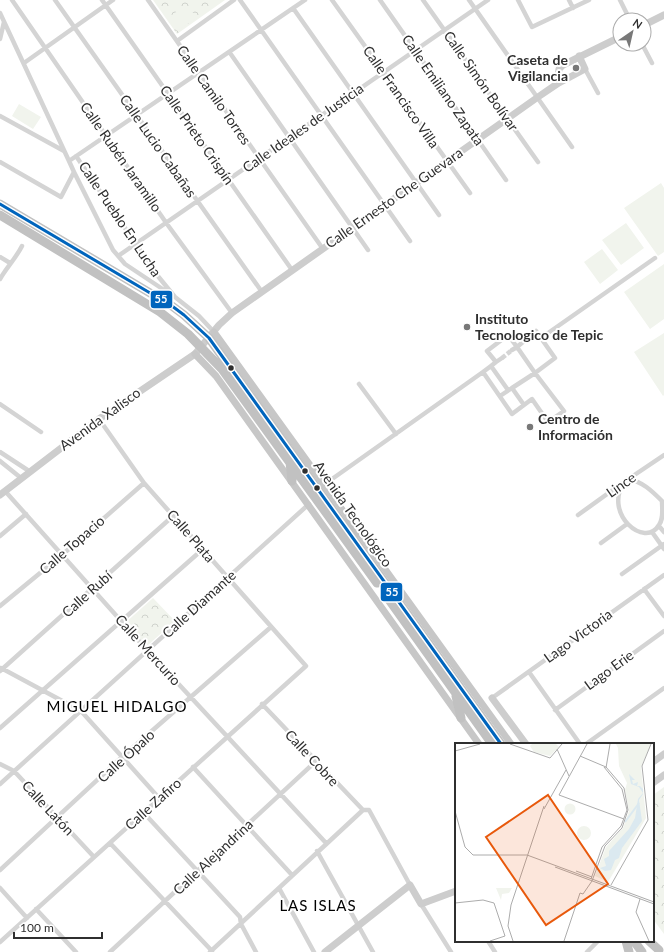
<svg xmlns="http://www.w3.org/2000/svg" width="664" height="952" viewBox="0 0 664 952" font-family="Lato,sans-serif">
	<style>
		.park { fill: url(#park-crowns) }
		.garden { fill: #f1f4ed }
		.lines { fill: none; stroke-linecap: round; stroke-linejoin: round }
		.street-tunnel { stroke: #d5d5d5; stroke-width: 4.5; stroke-dasharray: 4.5 2; stroke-linecap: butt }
		.street { stroke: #d4d4d4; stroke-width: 4.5 }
		.secondary { stroke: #cdcdcd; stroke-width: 7 }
		.primary { stroke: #c7c7c7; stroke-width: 7 }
		.highway { stroke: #c1c1c1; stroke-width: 9 }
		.bus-1-casing { stroke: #fff; stroke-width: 6 }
		.bus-1 { stroke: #0065bd; stroke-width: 3 }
		.poi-dot { fill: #787878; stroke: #fff; stroke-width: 1.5 }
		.bus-dot { fill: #2f2f2f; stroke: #fff; stroke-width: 1.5 }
		.labels { text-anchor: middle; stroke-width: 4; stroke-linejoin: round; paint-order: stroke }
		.poi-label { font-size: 14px; font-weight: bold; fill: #2f2f2f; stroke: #fff; text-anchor: start }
		.street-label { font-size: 14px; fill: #2f2f2f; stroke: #fff }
		.neighbourhood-label { font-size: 15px; letter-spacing: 1px; fill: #000; stroke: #fff }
		.inset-river { fill: none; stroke: #dbe9f0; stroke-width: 2 }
		.inset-road { fill: none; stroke: #acacac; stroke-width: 1 }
		.view { fill: #e8590c; fill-opacity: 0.15; stroke: #e8590c; stroke-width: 2 }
		.inset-edge { fill: none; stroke: #2f2f2f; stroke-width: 2 }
		.line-badge { stroke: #fff; stroke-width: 1.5 }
		.badge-label { font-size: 11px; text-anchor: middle; font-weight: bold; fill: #fff }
	</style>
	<defs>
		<pattern id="park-crowns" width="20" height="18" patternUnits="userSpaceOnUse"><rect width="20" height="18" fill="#f1f4ed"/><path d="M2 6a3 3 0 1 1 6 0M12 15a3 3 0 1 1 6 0" fill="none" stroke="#cfd2cc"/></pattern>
	</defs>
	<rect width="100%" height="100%" fill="#fff"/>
	<path class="park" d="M153 0H225L177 34Z
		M153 598 175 621 147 646 125 623Z
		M664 787V934L653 919V795Z"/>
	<path class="garden" d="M183 8 194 13 198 17 177 31 167 17 170 16 171 17 173 14Z
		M19 104 41 117 33 129 12 116Z
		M661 183 664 188V252L658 256 624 208Z
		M626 223 644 248 621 265 602 240Z
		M602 249 618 270 600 284 584 262Z
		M664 264V319L650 329 624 292Z
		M664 333V395L663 396 634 352Z"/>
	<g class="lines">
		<path class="street-tunnel" d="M502 358 512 350"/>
		<path class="street" d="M12 0 167 224 232 313
			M55 0 262 292
			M102 0 292 270
			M148 0 323 249
			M240 0 410 241
			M332 0 470 193
			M380 0 506 180
			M423 0 538 162
			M469 0 572 147
			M518 0 532 27 589 0
			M569 0 573 8
			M620 0 630 20
			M293 8 439 215
			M0 13 69 161
			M0 39 4 22
			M177 41 234 0
			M642 44 652 63
			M230 53 368 250
			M24 63 113 0
			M585 69 598 93
			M0 116 64 151
			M76 156 157 275 175 297 199 316 214 332
			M0 162 61 197 74 172 69 161 305 0
			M74 172 113 250 125 264 170 294
			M118 256 488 0
			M0 257 10 263
			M0 279C7 267 16 258 22 246
			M536 331 555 358 535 373 517 347Z
			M541 338 655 258
			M496 362 502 358
			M491 366 496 362 487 351 508 335 517 347 512 350
			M483 372 491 366 508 390
			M359 384 396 434
			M512 388 535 373 564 411 548 422 532 399 524 405
			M0 404 41 432
			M0 452 29 471
			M0 461 21 478
			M627 480 664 455
			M624 482C603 514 645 549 659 525 664 518 662 509 662 501 652 491 642 481 627 479
			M325 484 483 372 512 414 524 405 512 388 500 396
			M5 491 147 650 326 843
			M578 515 621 484
			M659 526 664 532
			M652 532 664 549
			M0 536 26 514
			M601 543 627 524
			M622 574 664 544
			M644 589 664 616
			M0 606 62 555 144 483
			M1 668 81 711 159 798
			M0 671 173 516
			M529 672 580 744
			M492 698 664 575
			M262 704 363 810
			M555 710 664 631
			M0 728 203 549
			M586 744 664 688
			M0 764 14 771 94 857
			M193 767 292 875
			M0 784 309 504
			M363 810H369L410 885
			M143 812 240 917 241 924 256 952
			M110 843 212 951
			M317 851 373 952
			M0 870 122 757 271 627
			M0 888 27 918
			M279 888 314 952
			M421 904 451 952
			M36 909 76 952
			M488 941 495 952
			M0 942 306 666 144 483 99 419
			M110 952 315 762
			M210 952 363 810
			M587 952 598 941"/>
		<path class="secondary" d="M644 25 664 15
			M557 84 559 69 563 65 620 37
			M0 495 99 419 195 354 219 325 232 313 538 97 557 84 585 69 579 56
			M492 698 526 744
			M653 762 664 754
			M653 783 664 775
			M325 952 410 885 421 904 456 891"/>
		<path class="primary" d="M214 332 511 744
			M195 354 216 376 479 744"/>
		<path class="highway" d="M0 204 172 306 184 315 209 338 501 744
			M0 215 160 312 188 334 222 369 377 583
			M290 462 292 481
			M346 524 360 533
			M387 597 492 744
			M456 696 461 718
			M626 941 629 952
			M634 941 642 952
			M649 941 659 950"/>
		<g class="bus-1-casing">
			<path id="bus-1" d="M0 204 172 306 184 315 209 338 501 744"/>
		</g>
		<use href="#bus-1" class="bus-1"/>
	</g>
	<g class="poi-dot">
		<circle cx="576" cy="68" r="4"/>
		<circle cx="467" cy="327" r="4"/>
		<circle cx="530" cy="427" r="4"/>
	</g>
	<g class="bus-dot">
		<circle cx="231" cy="368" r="3.5"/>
		<circle cx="305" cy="471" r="3.5"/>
		<circle cx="317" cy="488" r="3.5"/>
	</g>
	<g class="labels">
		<g class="poi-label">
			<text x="568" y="65" text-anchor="end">Caseta de<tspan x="568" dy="16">Vigilancia</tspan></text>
			<text x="475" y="324">Instituto<tspan x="475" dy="16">Tecnologico de Tepic</tspan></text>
			<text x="538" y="424">Centro de<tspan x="538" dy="16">Información</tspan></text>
		</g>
		<g class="street-label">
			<text transform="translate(481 81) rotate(55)" y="5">Calle Simón Bolívar</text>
			<text transform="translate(443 90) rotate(55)" y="5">Calle Emiliano Zapata</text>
			<text transform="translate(214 95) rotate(55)" y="5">Calle Camilo Torres</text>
			<text transform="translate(401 97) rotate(55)" y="5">Calle Francisco Villa</text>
			<text transform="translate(303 128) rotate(-35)" y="5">Calle Ideales de Justicia</text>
			<text transform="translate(197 135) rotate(55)" y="5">Calle Prieto Crispín</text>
			<text transform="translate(158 146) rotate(55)" y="5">Calle Lucio Cabañas</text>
			<text transform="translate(121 157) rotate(55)" y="5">Calle Rubén Jaramillo</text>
			<text transform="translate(394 198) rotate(-35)" y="5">Calle Ernesto Che Guevara</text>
			<text transform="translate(120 219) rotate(56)" y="5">Calle Pueblo En Lucha</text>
			<text transform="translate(100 419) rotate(-36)" y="5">Avenida Xalisco</text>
			<text transform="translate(621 485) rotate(-35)" y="5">Lince</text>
			<text transform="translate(353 514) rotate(55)" y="5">Avenida Tecnológico</text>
			<text transform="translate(191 536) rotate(49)" y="5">Calle Plata</text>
			<text transform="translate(72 545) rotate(-41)" y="5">Calle Topacio</text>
			<text transform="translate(87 594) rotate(-42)" y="5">Calle Rubí</text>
			<text transform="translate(199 604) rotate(-42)" y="5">Calle Diamante</text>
			<text transform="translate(578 636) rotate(-36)" y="5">Lago Victoria</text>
			<text transform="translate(148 650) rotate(48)" y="5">Calle Mercurio</text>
			<text transform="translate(609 670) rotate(-36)" y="5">Lago Erie</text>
			<text transform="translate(126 756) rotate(-42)" y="5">Calle Ópalo</text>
			<text transform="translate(312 758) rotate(47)" y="5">Calle Cobre</text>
			<text transform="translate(153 804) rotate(-42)" y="5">Calle Zafiro</text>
			<text transform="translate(48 808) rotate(47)" y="5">Calle Latón</text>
			<text transform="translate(213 857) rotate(-43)" y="5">Calle Alejandrina</text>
		</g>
		<g class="neighbourhood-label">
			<text x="117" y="712">MIGUEL HIDALGO</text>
			<text x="318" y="911">LAS ISLAS</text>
		</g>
	</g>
	<g transform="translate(455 743)">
		<rect width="199" height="199" fill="#fff"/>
		<path d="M122 90a7 7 0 1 1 14 0a7 7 0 1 1-14 0ZM41 145H57L54 150 47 151 46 157Z" fill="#f1f4ed"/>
		<path d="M77 1H101L104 4 95 13 79 9 75 3Z" fill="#f1f4ed"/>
		<path d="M161 1H196L186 24 191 75 153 139 140 133 151 104 168 85 174 68 170 47 172 40 164 23 163 5Z" fill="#f1f4ed"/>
		<path d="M109.5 66a5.5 5.5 0 1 1 11 0a5.5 5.5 0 1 1-11 0Z" fill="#f1f4ed"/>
		<path d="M174 31 180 37H177L178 41 183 39 182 43H185L188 46V51L184 57 187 78 167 105 164 115 160 117 156 127 150 128 145 125 151 123 149 116 154 113V108L174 86 180 75 183 56 188 50 184 44 176 41Z" fill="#dbe9f0"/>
		<path class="inset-river" d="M170 79 184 60"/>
		<path class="inset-road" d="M55 1 95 15 107 1M132 1 104 52 169 76M102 6 114 33M0 8 25 1M151 25 155 1M89 66 111 27M0 68 10 104 18 112H72L199 159M100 124 199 161M121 128 137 134M136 136 147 104 166 83 172 67 167 46 149 24M156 142 193 77 187 23 196 1M185 156 181 169 194 198M0 160 28 157 39 160M35 198 50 193 39 160M58 198 53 183 56 162 89 63M109 198 125 150 128 151 137 138 150 103 167 85 173 67 169 45 151 24 125 13"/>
		<path class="view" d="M93 52 153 141 91 182 31 94Z"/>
		<rect width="199" height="199" class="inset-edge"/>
	</g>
	<g class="line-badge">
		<rect x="150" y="290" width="23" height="19" rx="4" fill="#0065bd"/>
		<rect x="380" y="582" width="23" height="20" rx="4" fill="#0065bd"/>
	</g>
	<g class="badge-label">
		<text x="161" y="303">55</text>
		<text x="392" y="596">55</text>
	</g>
	<g transform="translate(632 32) rotate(34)"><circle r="19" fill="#ffffff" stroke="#acacac"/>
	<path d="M0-3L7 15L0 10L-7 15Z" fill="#787878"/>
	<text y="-6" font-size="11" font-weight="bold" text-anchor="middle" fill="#2f2f2f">N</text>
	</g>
	<path d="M14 932v6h88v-6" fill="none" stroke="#2f2f2f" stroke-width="2"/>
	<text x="20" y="932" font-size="12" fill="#2f2f2f" stroke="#ffffff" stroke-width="3" paint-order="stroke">100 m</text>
</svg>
